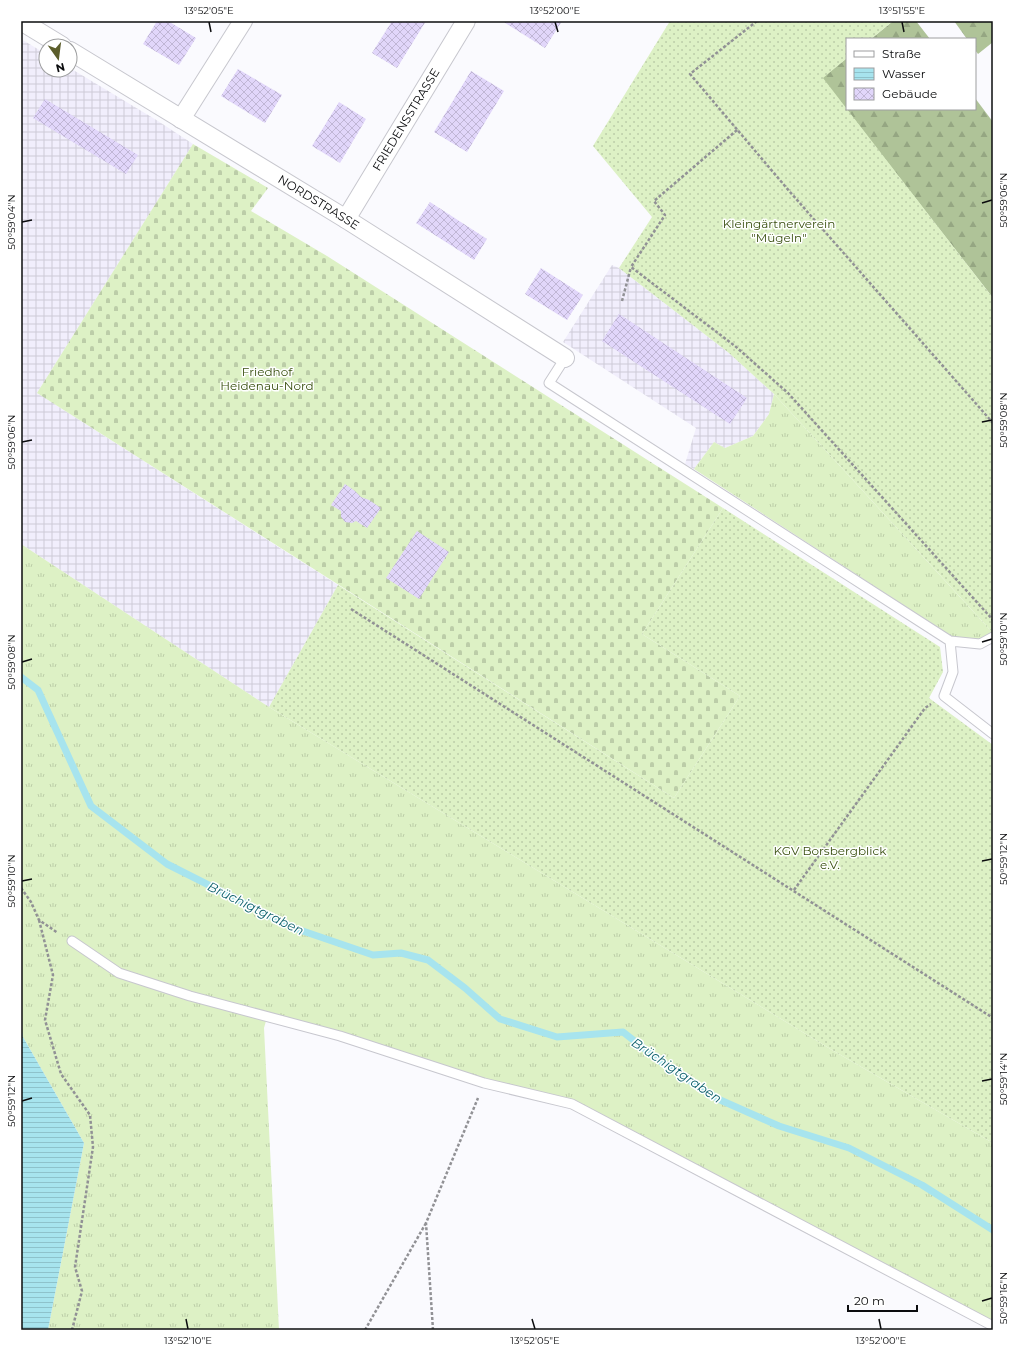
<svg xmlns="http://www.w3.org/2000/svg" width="1014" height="1351" viewBox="0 0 1014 1351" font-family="Montserrat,sans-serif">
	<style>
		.industrial { fill: url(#industrial-grid) }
		.grass { fill: url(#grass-tufts) }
		.forest { fill: url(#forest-firs) }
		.cemetery { fill: url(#cemetery-stones) }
		.garden { fill: url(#garden-dots) }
		.water { fill: url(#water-rules) }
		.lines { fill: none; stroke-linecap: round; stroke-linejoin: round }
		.stream { stroke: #a7e4ee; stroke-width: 7 }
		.building { fill: url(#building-cross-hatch) }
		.service-casing { stroke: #c7c7ce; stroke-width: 11 }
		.minor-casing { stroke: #c7c7ce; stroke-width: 20 }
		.path { stroke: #919195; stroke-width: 2.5; stroke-dasharray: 3 2; stroke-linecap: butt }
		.service { stroke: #fff; stroke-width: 9 }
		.minor { stroke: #fff; stroke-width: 18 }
		.ticks { fill: none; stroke: #0b0c0e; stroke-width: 1.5 }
		.labels { text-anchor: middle; stroke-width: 3; stroke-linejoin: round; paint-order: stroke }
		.street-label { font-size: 12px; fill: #0b0c0e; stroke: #fff }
		.park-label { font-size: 12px; fill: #374e0d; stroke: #fff }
		.water-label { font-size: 13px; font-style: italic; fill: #0e626d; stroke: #fff }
		.neatline { fill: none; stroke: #0b0c0e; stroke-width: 1.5 }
		.ticks-label { font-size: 10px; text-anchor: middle; fill: #0b0c0e }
	</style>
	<defs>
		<pattern id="industrial-grid" width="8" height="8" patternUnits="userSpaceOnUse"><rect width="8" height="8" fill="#f1eefc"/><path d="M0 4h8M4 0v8" fill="none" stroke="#cdcbd7"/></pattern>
		<pattern id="grass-tufts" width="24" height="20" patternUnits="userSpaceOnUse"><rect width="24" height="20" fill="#ddf1c5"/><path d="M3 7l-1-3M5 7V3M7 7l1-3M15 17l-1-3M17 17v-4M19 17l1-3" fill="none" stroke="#bccda8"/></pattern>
		<pattern id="forest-firs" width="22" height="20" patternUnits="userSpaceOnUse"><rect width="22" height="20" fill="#afc398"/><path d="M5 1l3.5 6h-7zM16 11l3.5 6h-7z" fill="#95a682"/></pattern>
		<pattern id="cemetery-stones" width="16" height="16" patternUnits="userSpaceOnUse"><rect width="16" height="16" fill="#ddf1c5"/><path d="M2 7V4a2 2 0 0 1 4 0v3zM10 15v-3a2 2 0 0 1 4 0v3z" fill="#bccda8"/></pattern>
		<pattern id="garden-dots" width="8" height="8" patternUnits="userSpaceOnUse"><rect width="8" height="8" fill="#ddf1c5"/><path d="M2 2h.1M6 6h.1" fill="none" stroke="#bccda8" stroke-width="1.8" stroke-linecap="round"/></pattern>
		<pattern id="water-rules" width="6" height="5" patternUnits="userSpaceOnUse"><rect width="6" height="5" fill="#a7e4ee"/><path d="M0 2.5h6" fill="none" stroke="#8ec2cb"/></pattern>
		<pattern id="building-cross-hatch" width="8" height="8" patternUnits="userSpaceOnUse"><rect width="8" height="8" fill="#e1d6fa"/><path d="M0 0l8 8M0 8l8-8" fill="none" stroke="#c0b6d5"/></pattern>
	</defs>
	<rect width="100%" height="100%" fill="#fafafe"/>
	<path class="industrial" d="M21 39 46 54V70H70V68L158 121 193 144 37 393 338 585 269 707 21 544Z
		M612 265 619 268 729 353 774 394 769 414 753 436 725 448 714 442 694 469 685 464 696 428 563 342Z"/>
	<path class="grass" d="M774 394 992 632 979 640 951 636 694 469 714 442 725 448 753 436 769 414Z
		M21 544 269 707 832 1050 993 1143V1326L572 1104 484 1083 268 1014 264 1028 279 1330H48L84 1143 23 1037 21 1026Z"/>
	<path class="forest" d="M893 21H916L930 39H871Z
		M954 21H993V42L978 54 975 50V39H967Z
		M847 58V109H975V98L993 122V298L822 78Z"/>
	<path class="cemetery" d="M193 144 268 188 251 211 327 256 723 508 642 634 740 696 674 798 37 393Z"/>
	<path class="garden" d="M670 21H893L871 39H847V58L823 78 993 298V633L774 394 729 353 619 268 652 217 593 146Z
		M723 508 940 647 943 672 929 698 993 745V1143L832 1050 269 707 338 585 674 798 740 696 642 634Z"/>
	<path class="water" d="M21 1026 23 1037 84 1143 48 1330H21Z"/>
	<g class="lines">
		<path class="stream" d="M21 677 38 690 91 806 167 864 294 928 373 955 401 953 428 960 465 988 500 1019 557 1037 623 1032 660 1061 718 1099 779 1126 849 1148 922 1185 993 1230"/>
	</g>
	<path class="building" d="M157 21H168L196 38 179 65 143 44Z
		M392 21H426L397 68 372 53Z
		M502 21H562L545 48Z
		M238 69 282 95 265 123 221 96Z
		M471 71 504 91 467 152 434 132Z
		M45 99 138 155 126 174 33 118Z
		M339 102 366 119 340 163 312 146Z
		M430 202 487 239 474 260 416 223Z
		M541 268 583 295 567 320 525 294Z
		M619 314 747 398 730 424 602 341Z
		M345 484 355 491 361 497 369 500 381 508 367 528 356 521 352 523 345 522 341 517V511L331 505Z
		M417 531 449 552 419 599 386 578Z"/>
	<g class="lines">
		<g class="service-casing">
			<path id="service" d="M565 358 549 383 950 641 953 672 944 696 993 734
				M950 641 980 644 993 637
				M72 941 119 973 190 996 340 1036 484 1083 572 1104 993 1326"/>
		</g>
		<g class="minor-casing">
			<g id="minor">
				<path d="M21 21 62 46"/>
				<path id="s1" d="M70 51 346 219 565 358"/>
				<path d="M181 119 243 21"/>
				<path id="s2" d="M346 219 466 21"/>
			</g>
		</g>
		<path class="path" d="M757 21 690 74 790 192 993 423
			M737 130 654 201 665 215 631 267 735 346 788 393 993 620
			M622 301 631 267
			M351 609 993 1018
			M21 888 31 902 39 920 58 933
			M794 890 925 708 931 704
			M39 920 53 975 45 1020 61 1074 90 1115 93 1147 75 1267 82 1291 72 1330
			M365 1330 426 1223
			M433 1330 426 1223 478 1098"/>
		<use href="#service" class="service"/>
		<use href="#minor" class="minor"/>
	</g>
	<path class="ticks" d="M209 22 211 32M555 22 558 32M902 22 904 32M982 203 992 200M22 222 32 220M982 422 992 420M22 442 32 440M982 642 992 639M22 662 32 659M982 861 992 859M22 881 32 879M982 1081 992 1079M22 1101 32 1098M982 1301 992 1298M186 1319 188 1329M532 1319 535 1329M879 1319 881 1329"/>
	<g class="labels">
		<g class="street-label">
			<text dy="4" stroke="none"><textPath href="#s2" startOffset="116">FRIEDENSSTRASSE</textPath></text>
			<text dy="4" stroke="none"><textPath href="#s1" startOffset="291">NORDSTRASSE</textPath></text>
		</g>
		<g class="park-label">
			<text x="779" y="228">Kleingärtnerverein<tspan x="779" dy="14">"Mügeln"</tspan></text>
			<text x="267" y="376">Friedhof<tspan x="267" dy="14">Heidenau-Nord</tspan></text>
			<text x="830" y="855">KGV Borsbergblick<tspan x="830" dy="14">e.V.</tspan></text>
		</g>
		<g class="water-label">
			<text transform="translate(256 908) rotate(26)" y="5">Brüchigtgraben</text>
			<text transform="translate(677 1070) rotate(34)" y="5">Brüchigtgraben</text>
		</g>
	</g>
	<rect width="1014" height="1351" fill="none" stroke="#ffffff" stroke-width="44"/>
	<rect x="846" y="38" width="130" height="72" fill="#ffffff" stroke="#9d9e9f"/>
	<rect x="854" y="51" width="20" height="6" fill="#ffffff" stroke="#9d9e9f"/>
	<text x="882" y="58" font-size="12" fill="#0b0c0e">Straße</text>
	<rect x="854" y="68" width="20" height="12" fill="url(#water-rules)" stroke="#9d9e9f"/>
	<text x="882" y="78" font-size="12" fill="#0b0c0e">Wasser</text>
	<rect x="854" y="88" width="20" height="12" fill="url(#building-cross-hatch)" stroke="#9d9e9f"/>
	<text x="882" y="98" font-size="12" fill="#0b0c0e">Gebäude</text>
	<g transform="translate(58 58) rotate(166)"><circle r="19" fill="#ffffff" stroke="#9d9e9f"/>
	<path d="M0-3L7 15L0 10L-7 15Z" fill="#5c5e2c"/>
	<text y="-6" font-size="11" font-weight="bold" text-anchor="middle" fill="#0b0c0e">N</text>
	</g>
	<path d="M848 1305v6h69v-6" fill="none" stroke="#0b0c0e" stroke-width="2"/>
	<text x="854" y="1305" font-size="12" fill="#0b0c0e" stroke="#ffffff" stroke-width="3" paint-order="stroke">20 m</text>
	<rect x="22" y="22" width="970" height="1307" class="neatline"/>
	<g class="ticks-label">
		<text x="209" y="14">13°52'05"E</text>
		<text x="555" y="14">13°52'00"E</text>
		<text x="902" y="14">13°51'55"E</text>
		<text transform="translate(1003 200) rotate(-90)" y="4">50°59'06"N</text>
		<text transform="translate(11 222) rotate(-90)" y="4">50°59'04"N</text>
		<text transform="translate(1003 420) rotate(-90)" y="4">50°59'08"N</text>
		<text transform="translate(11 442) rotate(-90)" y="4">50°59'06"N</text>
		<text transform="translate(1003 639) rotate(-90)" y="4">50°59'10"N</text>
		<text transform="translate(11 662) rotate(-90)" y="4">50°59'08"N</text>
		<text transform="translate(1003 859) rotate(-90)" y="4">50°59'12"N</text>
		<text transform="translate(11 881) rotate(-90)" y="4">50°59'10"N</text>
		<text transform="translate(1003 1079) rotate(-90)" y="4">50°59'14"N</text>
		<text transform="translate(11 1101) rotate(-90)" y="4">50°59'12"N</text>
		<text transform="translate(1003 1298) rotate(-90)" y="4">50°59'16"N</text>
		<text x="188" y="1344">13°52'10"E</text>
		<text x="535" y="1344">13°52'05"E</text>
		<text x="881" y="1344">13°52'00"E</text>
	</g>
</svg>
